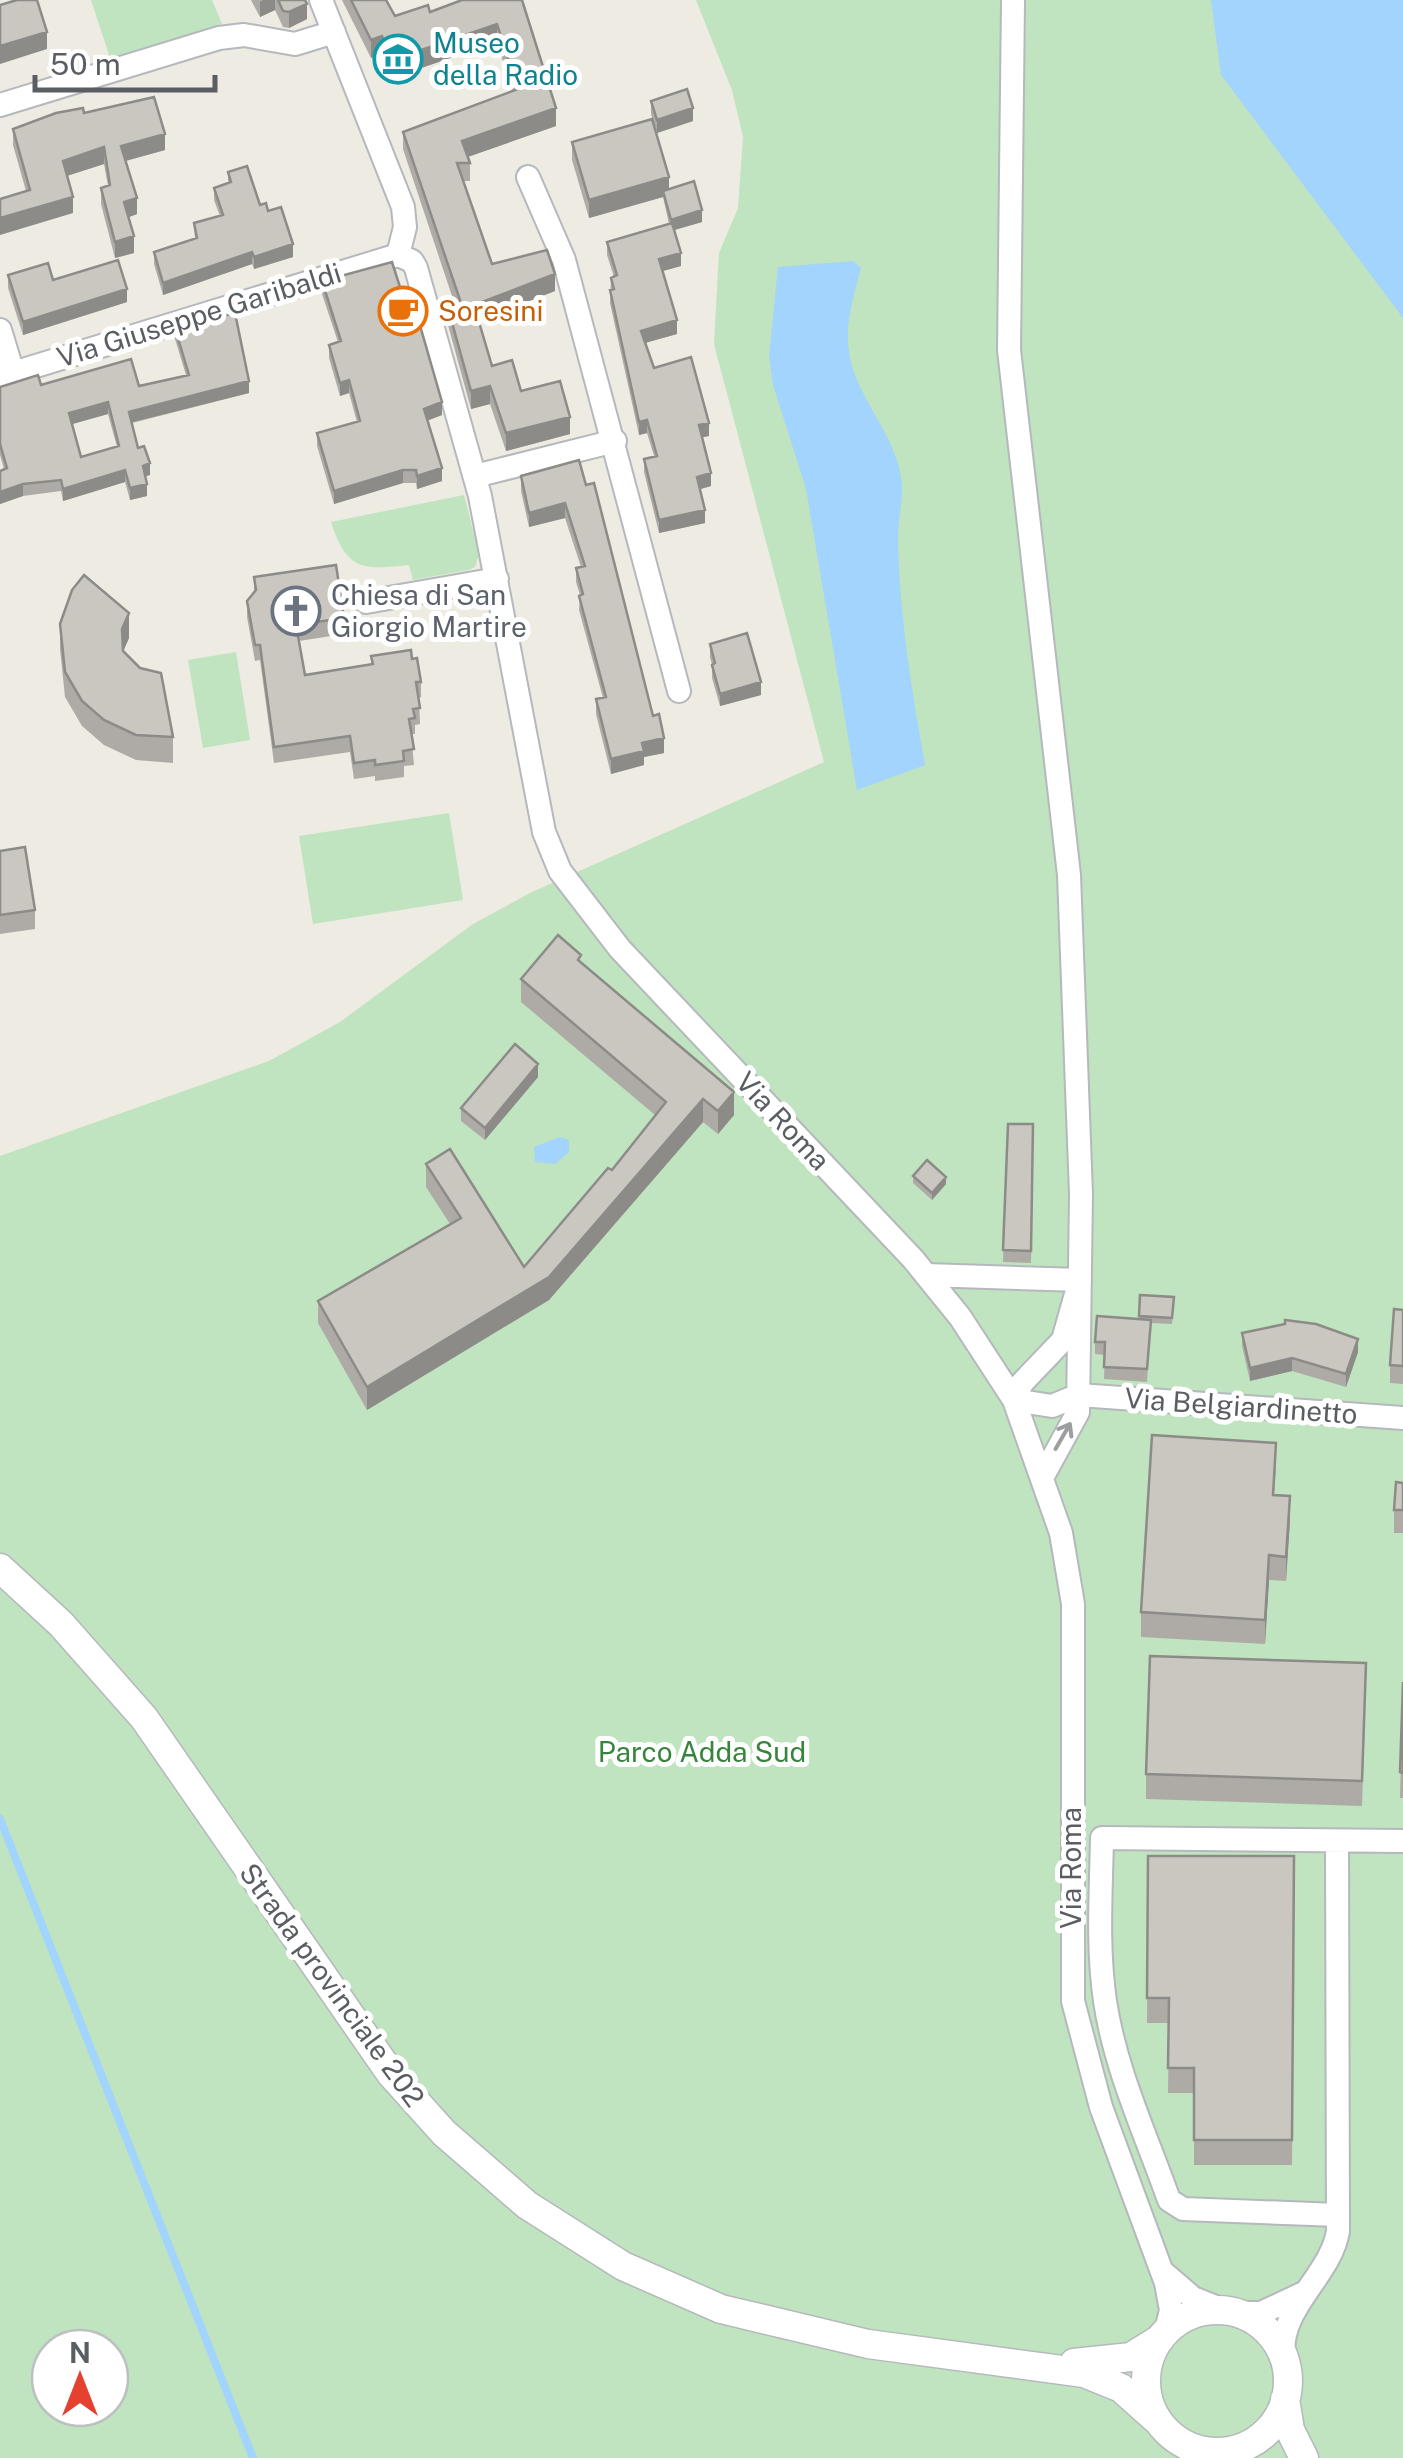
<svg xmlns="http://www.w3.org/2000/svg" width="1403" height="2458" viewBox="0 0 1403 2458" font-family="'Public Sans',sans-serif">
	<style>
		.green { fill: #bfe4bf; fill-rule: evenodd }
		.water { fill: #a2d4fd }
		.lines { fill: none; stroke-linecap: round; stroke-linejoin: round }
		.stream { stroke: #a2d4fd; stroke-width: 8 }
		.minor-casing { stroke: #b5b8bc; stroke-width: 26 }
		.tertiary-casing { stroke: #b5b8bc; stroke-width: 31 }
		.minor { stroke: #fff; stroke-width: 22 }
		.tertiary { stroke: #fff; stroke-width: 28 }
		.wall { fill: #aeaba6; fill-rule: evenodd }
		.shaded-wall { fill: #8d8b87 }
		.building { fill: #cac7c1; stroke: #8d8b87; stroke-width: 2.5; fill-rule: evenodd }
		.oneway { stroke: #9c9ea1 }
		.labels { text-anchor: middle; stroke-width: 10; stroke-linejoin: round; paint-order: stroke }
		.culture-label { font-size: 28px; fill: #0d838f; stroke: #fff; text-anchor: start }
		.food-label { font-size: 28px; fill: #c56008; stroke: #fff; text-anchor: start }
		.street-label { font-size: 28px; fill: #5a5e63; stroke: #fff }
		.worship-label { font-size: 28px; fill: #5b616d; stroke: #fff; text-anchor: start }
		.park-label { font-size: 28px; fill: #37853c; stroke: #fff }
	</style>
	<rect width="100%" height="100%" fill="#edebe2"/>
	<path class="green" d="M91 0H212L222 24 110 58Z
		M696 0H1403V2458H0V1156L269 1061 340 1022 473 924 530 893 824 762 714 344 719 253 738 208 743 137 732 90ZM50 2348H110V2408H50Z
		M464 495 479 554 475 567 468 570 413 580 409 565C362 570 347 571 331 522Z
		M236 652 250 740 203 748 188 660Z
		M449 813 463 900 313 924 299 836Z"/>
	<path class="water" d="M1211 0H1403V318L1221 75Z
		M853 261 861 268C855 292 846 319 848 343 851 396 898 432 902 485 903 501 897 525 898 545 900 620 912 692 925 765L857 790 806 489 773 385 769 356 778 267Z
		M560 1137 569 1140V1152L555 1164 535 1162 534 1147Z"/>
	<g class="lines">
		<path class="stream" d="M0 1819 253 2458"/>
		<g class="minor-casing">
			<path id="minor" d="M321 0 403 207 405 227 398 255
				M1013 0 1009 350 1069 875 1081 1194 1078 1412 1043 1476
				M0 105 219 38 244 35 295 44 334 32
				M528 177 564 260 679 691
				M398 255 412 261 416 268 480 496 544 832 560 871 620 949 913 1259 960 1317 1014 1400 1061 1533 1073 1604V2001L1101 2107 1166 2283 1171 2310 1166 2331
				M0 330 13 373
				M0 377 398 255
				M475 476 615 441
				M366 602 497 579
				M926 1275 1080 1280 1063 1340 1022 1383 1014 1400
				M1014 1400 1052 1406 1079 1395 1403 1418
				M1338 2215 1183 2209 1169 2200C1146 2135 1115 2069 1105 2001 1097 1947 1101 1892 1102 1838L1403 1841
				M1164 2273 1193 2298 1223 2310
				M1238 2313H1261L1306 2292
				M1284 2357C1277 2309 1331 2276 1338 2231L1337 1841"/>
		</g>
		<g class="tertiary-casing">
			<path id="tertiary" d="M0 1568 61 1624 144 1718 391 2074 444 2133 527 2205 623 2266 721 2309 868 2344 1084 2373 1121 2388 1158 2421
				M1146 2381a71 71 0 1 1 142 0a71 71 0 1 1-142 0Z
				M1074 2363 1131 2357 1160 2339
				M1285 2399 1290 2430 1304 2458"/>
		</g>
		<use href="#minor" class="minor"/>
		<use href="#tertiary" class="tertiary"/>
	</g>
	<path class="wall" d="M251 0H305L307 19 289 28 283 27 275 10 260 17Z
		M342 0H386L395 16 522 0 556 126 467 157 470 163V181H463L492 264 555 291 479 321 492 366 570 434 506 451 490 404 471 409 448 325V308L455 305 403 149V132L512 91 497 42 392 78 382 53 371 58Z
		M651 101 693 121 657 133 651 114Z
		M84 113 165 150 126 161 137 214 128 217 134 253 115 258 101 204V188L108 186 104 164 67 176 73 213 26 191 13 145V129Z
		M572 142 669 189 702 222 674 230 681 266 663 271 677 334 645 343 654 368 709 436 702 437 711 486 700 489 705 523 659 533 644 472V459L654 456 647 433 639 435 610 303 611 278 614 277 607 255V242L669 224 663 197 589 218 572 160Z
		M228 172 268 211 293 257 254 269 252 264 163 295 154 264V252L195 239 194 223 220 216 214 200V188L228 183Z
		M8 275 53 280 127 302 23 335 8 288Z
		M322 281 442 415 428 420 442 481 417 489 416 483H403L334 504 317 446V433L357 422 349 393 340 396 329 358V345L338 342 322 294Z
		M175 328 249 393 132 423 138 448 150 475 145 476 147 496 130 500 125 482 63 501 61 491 23 496 0 504V471L4 469 0 455V387L41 385 139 386 186 375 175 339ZM108 414 117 447 81 457 72 424Z
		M579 460 664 753 644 757V765L611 774 596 714V699L603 698 579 610 580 595 576 582V568L581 567 565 518 529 527 521 491V476Z
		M254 577 344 618V634L299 641 305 675 371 665V656L412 659 421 682V697L419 698 420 724 415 725V734H411L414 765 404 766V777L375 781V776L354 779 350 752 274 763 260 660 255 661 247 617V601L254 592Z
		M60 624 129 638 123 651 173 737V763L136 760 104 745 82 726 65 697 60 649Z
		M710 644 761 695 720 706 712 678V665L710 657Z
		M0 851 35 910V929L0 934Z
		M581 963 734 1115 718 1134 703 1122 549 1300 367 1410 318 1323V1301L450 1224 426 1187V1164L524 1267 612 1170 655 1115 521 1002V979Z
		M538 1077 485 1140 461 1121V1108Z
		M1008 1124H1033L1031 1263 1003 1262Z
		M913 1176 946 1184 932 1200 913 1183Z
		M1140 1295 1174 1297 1172 1324 1151 1323 1147 1382 1104 1379 1105 1355 1095 1354V1342L1139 1319Z
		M1403 1310V1384L1390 1383V1365Z
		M1242 1333 1358 1352 1346 1387 1292 1371 1250 1381 1242 1346Z
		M1276 1467 1274 1495 1290 1520 1286 1581 1269 1580 1265 1644 1141 1637V1612Z
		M1403 1483V1533H1394V1510Z
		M1403 1681V1798H1400Z
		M1366 1688 1362 1806 1146 1799V1774Z
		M1148 1856H1294L1292 2165H1194V2093H1168L1169 2023H1147Z"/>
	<path class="shaded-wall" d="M263 0H275V10L260 17V2Z
		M307 4V19L289 28V12Z
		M497 24V42L392 78V60Z
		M47 32V49L0 64V46Z
		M382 36V53L371 58V40Z
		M556 108V126L462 159V141Z
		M693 108V121L657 133V120Z
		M165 134V150L121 162V146Z
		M104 147V164L63 177V161Z
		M669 177V195L663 191V197L589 218V200Z
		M73 197V213L0 235V218Z
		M137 198V214L124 219V202Z
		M702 210V222L671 231V220Z
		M134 236V253L115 258V242Z
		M293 244V257L254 269V257Z
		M252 252V264L163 295V283Z
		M681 253V266L659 272V259Z
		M555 274V291L474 322V305Z
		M127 289V302L23 335V322Z
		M677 320V334L641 344V331Z
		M349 380V393L340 396V383Z
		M249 381V393L129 423V412Z
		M490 386V404L471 409V391Z
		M108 402V414L69 425V413Z
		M442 402V415L424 422V409Z
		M570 417V434L506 451V433Z
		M647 420V433L639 435V422Z
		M709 423V436L699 438V425Z
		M150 463V475L143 477V466Z
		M442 468V481L417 489V476Z
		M125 470V482L63 501V489Z
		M403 470V483L334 504V491Z
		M711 473V486L697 490V477Z
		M23 484V496L0 504V492Z
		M147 484V496L130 500V488Z
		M565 503V518L529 527V513Z
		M705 510V523L659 533V520Z
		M129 613V638L122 654V629Z
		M761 682V695L720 706V694Z
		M664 738V753L644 757V765L611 774V759L642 743Z
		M538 1064V1077L485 1140V1128Z
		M734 1092V1115L718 1134V1111Z
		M703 1099V1122L549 1300 367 1410V1387L549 1277Z
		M946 1177V1184L932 1200V1193Z
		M1358 1339V1352L1346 1387V1374Z
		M1292 1358V1371L1250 1381V1368Z
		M1290 1496V1520L1286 1581V1557Z
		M1269 1555V1580L1265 1644V1620Z"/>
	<path class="building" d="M17 0H37L47 32 0 46V5Z
		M278 0H305L307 4 289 12 283 11Z
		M351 0H386L395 16 428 5 430 12 462 0H522L556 108 462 141 470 163H457L492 264 547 250 555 274 474 305 492 366 512 360 521 391 560 381 570 417 506 433 490 386 471 391 448 308 461 303 403 132 518 89 497 24 392 60 382 36 371 40Z
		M687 89 693 108 657 120 651 101Z
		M154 97 165 134 121 146 137 198 124 202 134 236 115 242 101 188 110 185 104 147 63 161 73 197 0 218V199L30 190 13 129 56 113 83 108 84 113Z
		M652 119 669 177 589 200 572 142Z
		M247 166 260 205 266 203 268 211 281 207 293 244 254 257 252 252 163 283 154 252 197 238 194 223 223 215 214 188 231 182 228 172Z
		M694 181 702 210 671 220 663 191Z
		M672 223 681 253 659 259 677 320 641 331 654 368 691 357 709 423 699 425 711 473 697 477 705 510 659 520 644 459 657 456 647 420 639 422 610 290 614 289 611 278 617 275 607 242Z
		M118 260 127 289 23 322 8 275 48 263 53 280Z
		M392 262 412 325 419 322 442 402 424 409 442 468 417 476 416 470H403L334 491 317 433 360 421 349 380 340 383 329 345 341 341 322 281Z
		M235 313 249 381 129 412 138 448 144 446 150 463 143 466 147 484 130 488 125 470 63 489 61 480 23 484 0 492V471L7 468 0 444V387L38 375 41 385 131 359 139 386 189 375 175 328ZM108 402 119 446 81 457 69 413Z
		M579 460 586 485 594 483 653 716 659 714 664 738 642 743 644 751 611 759 596 699 606 697 579 596 583 594 576 568 585 566 565 503 529 513 521 476Z
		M336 565 344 618 296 625 305 675 373 664 371 656 411 650 412 659 417 658 421 682H416L420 708 413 709 415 718 409 719 414 749 403 751 404 761 375 765V760L354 763 350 736 274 747 260 645H255L247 601 256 590 254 577Z
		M84 575 129 613 122 629 123 651 140 668 161 673 173 737 136 735 104 720 82 701 65 672 60 624 72 590Z
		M747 633 761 682 720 694 712 665 715 663 710 644Z
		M25 847 35 910 0 915V851Z
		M558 935 581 955 578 960 734 1092 718 1111 703 1099 549 1277 367 1387 318 1301 461 1218 426 1164 450 1149 524 1267 608 1168 612 1170 666 1102 521 979Z
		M515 1044 538 1064 485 1128 461 1108Z
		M1008 1124H1033L1031 1251 1003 1250Z
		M927 1160 946 1177 932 1193 913 1176Z
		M1140 1295 1174 1297 1172 1318 1139 1316Z
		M1394 1309 1403 1310V1366L1390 1365Z
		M1097 1316 1151 1320 1147 1369 1104 1367 1105 1342H1095Z
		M1285 1320 1316 1324 1358 1339 1346 1374 1292 1358 1250 1368 1242 1333 1285 1324Z
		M1152 1435 1276 1443 1273 1495 1290 1496 1286 1557 1269 1555 1265 1620 1141 1612Z
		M1396 1482 1403 1483V1510H1394Z
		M1150 1656 1366 1663 1362 1781 1146 1774Z
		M1403 1682V1773L1400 1772Z
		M1148 1856H1294L1292 2140H1194V2068H1168L1169 1998H1147Z"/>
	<defs><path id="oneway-shaft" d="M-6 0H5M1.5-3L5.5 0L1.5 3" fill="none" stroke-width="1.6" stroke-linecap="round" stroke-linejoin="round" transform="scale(2.5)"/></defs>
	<use class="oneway" href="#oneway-shaft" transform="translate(1063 1436) rotate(-60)"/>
	<defs>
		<g id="museum-ring" transform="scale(2.5)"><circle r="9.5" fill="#fff" stroke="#0f9aa8" stroke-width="1.5"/><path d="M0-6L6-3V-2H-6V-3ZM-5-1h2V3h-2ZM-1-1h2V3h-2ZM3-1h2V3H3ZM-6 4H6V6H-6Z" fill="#0f9aa8"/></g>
		<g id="cafe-ring" transform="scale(2.5)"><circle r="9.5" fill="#fff" stroke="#e8710a" stroke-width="1.5"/><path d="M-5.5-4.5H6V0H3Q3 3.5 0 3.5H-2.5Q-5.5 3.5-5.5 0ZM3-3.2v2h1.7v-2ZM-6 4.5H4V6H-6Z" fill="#e8710a"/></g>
		<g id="church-ring" transform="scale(2.5)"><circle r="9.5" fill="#fff" stroke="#6b7280" stroke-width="1.5"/><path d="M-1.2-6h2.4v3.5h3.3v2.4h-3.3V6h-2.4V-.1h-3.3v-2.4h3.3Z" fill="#6b7280"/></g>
	</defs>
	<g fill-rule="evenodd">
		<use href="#museum-ring" x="398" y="59"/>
		<use href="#cafe-ring" x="403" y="311"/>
		<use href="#church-ring" x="296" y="611"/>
	</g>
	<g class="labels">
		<g class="culture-label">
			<text x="433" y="53">Museo<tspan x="433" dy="32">della Radio</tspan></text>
		</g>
		<g class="food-label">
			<text x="438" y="321">Soresini</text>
		</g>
		<g class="street-label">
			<text transform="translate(199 315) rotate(-17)" y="10">Via Giuseppe Garibaldi</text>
			<text transform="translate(783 1121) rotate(47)" y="10">Via Roma</text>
			<text transform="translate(1241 1406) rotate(4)" y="10">Via Belgiardinetto</text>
			<text transform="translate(1071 1868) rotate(-90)" y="10">Via Roma</text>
			<text transform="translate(332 1985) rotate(54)" y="10">Strada provinciale 202</text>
		</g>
		<g class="worship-label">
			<text x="331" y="605">Chiesa di San<tspan x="331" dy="32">Giorgio Martire</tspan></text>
		</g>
		<g class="park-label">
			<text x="702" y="1762">Parco Adda Sud</text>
		</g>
	</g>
	<g transform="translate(80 2378)"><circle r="48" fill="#ffffff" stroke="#bdbfc1" stroke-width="2.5"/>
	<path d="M0-8L18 38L0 25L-18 38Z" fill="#e54130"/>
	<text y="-15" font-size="28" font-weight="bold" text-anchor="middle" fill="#5a5e63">N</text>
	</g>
	<path d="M35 75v15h180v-15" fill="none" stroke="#5a5e63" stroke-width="5"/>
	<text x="50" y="75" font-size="30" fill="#5a5e63" stroke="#ffffff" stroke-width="8" paint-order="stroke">50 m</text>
</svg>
